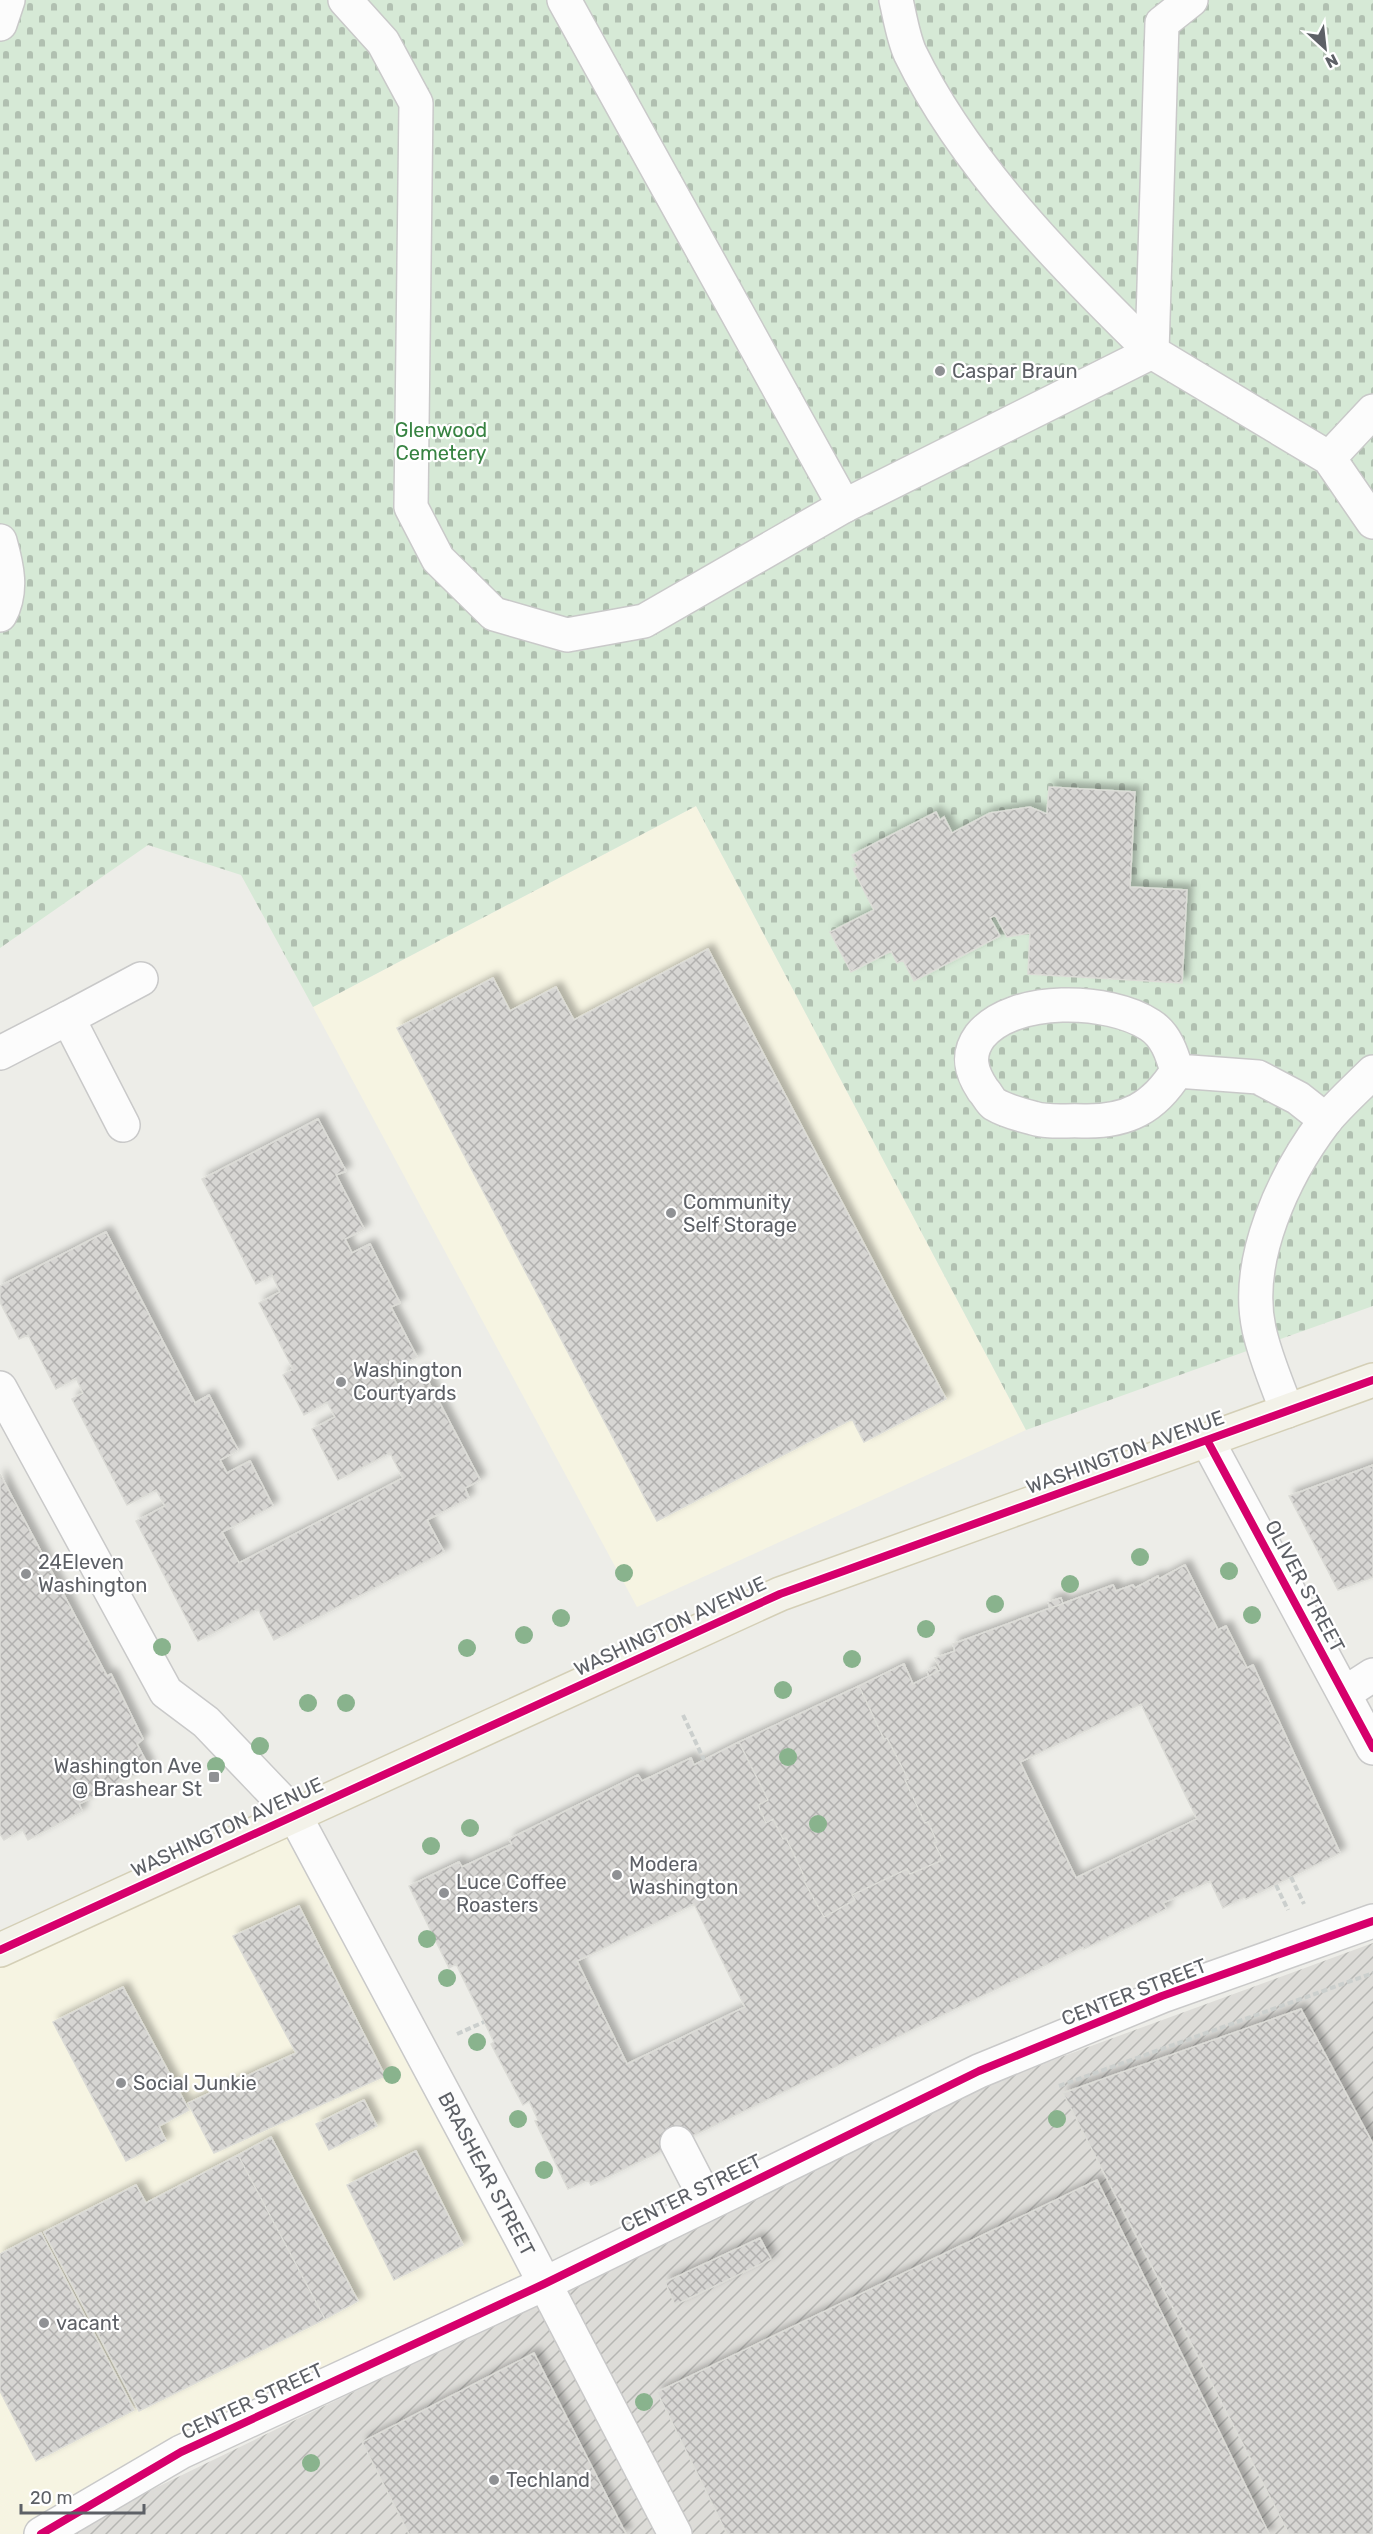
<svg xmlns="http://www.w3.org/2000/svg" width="1373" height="2534" viewBox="0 0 1373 2534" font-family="Rubik,sans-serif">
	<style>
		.commercial { fill: #f6f4e2 }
		.industrial { fill: url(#industrial-furrows) }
		.cemetery { fill: url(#cemetery-stones) }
		.building { fill: url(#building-cross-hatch); stroke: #dcdcd7; stroke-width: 1.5; fill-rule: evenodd; filter: url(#shadow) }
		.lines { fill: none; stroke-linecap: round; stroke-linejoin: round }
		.minor-casing { stroke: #c9c9c9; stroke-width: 36 }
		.major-casing { stroke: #d4cfb6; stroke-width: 36 }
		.path { stroke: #cbcfcd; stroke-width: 4; stroke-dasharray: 6 3; stroke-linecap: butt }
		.minor { stroke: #fcfcfc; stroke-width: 33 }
		.major { stroke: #f3f2e9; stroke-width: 33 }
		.cycleway-casing { stroke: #fff; stroke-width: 11 }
		.cycleway { stroke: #d6006c; stroke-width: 8 }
		.tree { fill: #89b38d }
		.poi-dot { fill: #8f9194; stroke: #fff; stroke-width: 2 }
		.labels { text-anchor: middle; stroke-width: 4.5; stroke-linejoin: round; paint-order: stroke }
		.poi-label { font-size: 20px; fill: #5d6066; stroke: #fff; text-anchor: start }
		.park-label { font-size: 20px; fill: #378342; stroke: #fff }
		.street-label { font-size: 20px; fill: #5d6066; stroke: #fff }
	</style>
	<defs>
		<pattern id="industrial-furrows" width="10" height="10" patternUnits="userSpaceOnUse" patternTransform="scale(1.5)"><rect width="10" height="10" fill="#dddcd8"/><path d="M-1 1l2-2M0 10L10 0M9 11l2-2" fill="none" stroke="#b6b6b3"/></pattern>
		<pattern id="cemetery-stones" width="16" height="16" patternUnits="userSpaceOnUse" patternTransform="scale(1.5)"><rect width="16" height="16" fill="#d6e9d6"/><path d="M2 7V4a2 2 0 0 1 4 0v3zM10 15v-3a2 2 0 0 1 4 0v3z" fill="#b1c0b1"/></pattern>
		<pattern id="building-cross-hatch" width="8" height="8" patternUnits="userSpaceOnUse" patternTransform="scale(1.5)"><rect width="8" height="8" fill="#d7d6d3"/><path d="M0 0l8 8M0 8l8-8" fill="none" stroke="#b2b1af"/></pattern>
		<filter id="shadow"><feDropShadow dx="5.5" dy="-5.5" stdDeviation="3" flood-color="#0004"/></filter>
	</defs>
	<rect width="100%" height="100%" fill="#edede8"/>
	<path class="commercial" d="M696 806 1026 1430 637 1607 313 1007Z
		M294 1814 544 2284 32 2534H0V1950Z"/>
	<path class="industrial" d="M1373 1943V2534H60L998 2080Z"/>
	<path class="cemetery" d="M0 0H1373V1306L1026 1430 696 806 313 1007 241 875 148 845 0 948Z"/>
	<path class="building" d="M1049 787 1135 792 1130 887 1187 890 1182 983 1028 974 1030 933 1007 937 995 915 990 918 1000 936 914 981 903 960 897 963 891 951 851 972 830 932 874 910 853 869 858 866 852 855 936 812 940 820 944 817 952 833 990 813 1030 807 1047 814Z
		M708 949 946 1399 864 1442 852 1419 657 1521 397 1028 493 978 510 1011 556 987 574 1020Z
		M318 1119 346 1171 336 1175 364 1229 345 1239 352 1253 370 1244 400 1303 391 1307 417 1357 390 1371 397 1385 423 1371 480 1480 465 1488 469 1498 427 1520 444 1552 274 1640 258 1609 198 1641 136 1521 165 1506 156 1490 127 1505 72 1399 83 1393 76 1378 56 1389 28 1335 19 1339 0 1302V1286L106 1232 195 1403 209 1395 238 1450 220 1460 227 1473 250 1461 273 1506 222 1532 239 1563 403 1478 390 1453 338 1480 312 1429 335 1417 327 1402 304 1415 283 1375 293 1369 259 1303 280 1292 272 1275 256 1284 202 1179Z
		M1373 1465V1577L1338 1590 1289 1496Z
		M0 1474 107 1676 111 1674 143 1739 137 1744 149 1767 79 1804 82 1811 28 1840 22 1829 4 1840 0 1834Z
		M1185 1565 1218 1630 1226 1626 1247 1668 1253 1665 1340 1853 1246 1899 1244 1897 1223 1908 1210 1881 1163 1903 1166 1909 1084 1949 1083 1947 591 2185 588 2180 568 2189 535 2121 538 2120 529 2101 523 2105 491 2044 494 2042 456 1964 449 1968 409 1886 459 1862 462 1867 512 1844 509 1839 638 1775 642 1781 691 1758 694 1765 739 1742 768 1800 758 1805 766 1823 773 1819 783 1839 786 1838 806 1880 804 1881 824 1917 855 1900 852 1895 907 1869 910 1874 943 1860 934 1843 937 1842 928 1822 925 1823 905 1780 908 1779 887 1738 884 1739 859 1686 904 1664 913 1684 941 1670 935 1658 955 1651 953 1644 1113 1585 1116 1591 1133 1585 1135 1588 1158 1576 1159 1579ZM1141 1704 1197 1819 1076 1878 1020 1762ZM694 1904 745 2007 627 2064 577 1961Z
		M1061 1598 1063 1604 1050 1608 1048 1602Z
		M935 1667 938 1671 929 1676 927 1671Z
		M859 1686 884 1739 887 1738 908 1779 905 1780 925 1823 928 1822 937 1842 934 1843 943 1860 910 1874 907 1869 852 1895 855 1900 824 1917 804 1881 806 1880 786 1838 783 1839 773 1819 766 1823 758 1805 768 1800 739 1742Z
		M299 1906 385 2076 214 2153 188 2103 296 2053 233 1936Z
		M123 1987 189 2110 159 2126 166 2141 126 2161 53 2022Z
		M1301 2009 1373 2144V2534H1289L1063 2093Z
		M364 2100 377 2126 329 2150 316 2124Z
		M271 2137 358 2301 325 2319 238 2155Z
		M416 2151 463 2245 394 2280 347 2185Z
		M238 2155 325 2319 139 2411 44 2232 136 2185 146 2203Z
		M1097 2180 1269 2534H727L657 2392Z
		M41 2233 134 2410 36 2461 0 2391V2254Z
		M760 2238 771 2259 675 2305 665 2282Z
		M534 2353 626 2534H409L362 2442Z"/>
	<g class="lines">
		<g class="minor-casing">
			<g id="minor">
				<path d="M345 0 383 42 416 103 411 507 438 559 494 614 567 635 644 621 844 506 1152 352 1329 458 1373 522"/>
				<path d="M564 0 844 506"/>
				<path d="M896 0C900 17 903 37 910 53 965 166 1063 265 1152 352"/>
				<path d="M0 24 8 0"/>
				<path d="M1152 352 1162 23 1191 0"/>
				<path d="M1329 458 1373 411"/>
				<path d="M0 541C7 566 13 591 0 615"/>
				<path d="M68 1018 141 979"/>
				<path d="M0 1053 68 1018 123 1125"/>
				<path d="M1177 1071C1154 1108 1127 1122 1083 1121 1067 1120 1048 1123 1033 1118 1021 1115 1004 1110 994 1104 990 1101 987 1094 983 1090 971 1072 966 1055 980 1036 1013 995 1109 998 1150 1025 1166 1035 1172 1054 1177 1071L1258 1077 1298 1098 1326 1120"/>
				<path id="s1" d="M0 1388 166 1692 206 1722 294 1814 521 2238 675 2534"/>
				<path d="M1287 1411C1277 1384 1265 1357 1259 1329 1244 1260 1284 1175 1325 1121 1339 1104 1357 1088 1373 1072"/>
				<path d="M1207 1440 1373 1748"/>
				<path d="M1345 1693 1373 1675"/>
				<path d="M677 2143 708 2203"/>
				<path d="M41 2534 181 2452 544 2284 979 2071 1162 1996 1373 1921"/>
			</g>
		</g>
		<g class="major-casing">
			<path id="major" d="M0 1950 780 1594 1373 1380"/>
		</g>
		<path class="path" d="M683 1715 704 1760
			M1291 1877 1304 1904
			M1276 1885 1288 1910
			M457 2034 484 2022
			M1059 2086 1373 1973"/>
		<use href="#minor" class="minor"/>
		<use href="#major" class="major"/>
		<g class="cycleway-casing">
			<path id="cycleway" d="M1207 1440 1373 1748
				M0 1950 780 1594 1373 1380
				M41 2534 181 2452 544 2284 979 2071 1162 1996 1373 1921"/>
		</g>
		<use href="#cycleway" class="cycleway"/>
	</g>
	<g class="tree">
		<circle cx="1140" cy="1557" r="9"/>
		<circle cx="1229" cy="1571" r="9"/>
		<circle cx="624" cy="1573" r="9"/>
		<circle cx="1070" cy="1584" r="9"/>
		<circle cx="995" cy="1604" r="9"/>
		<circle cx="1252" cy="1615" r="9"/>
		<circle cx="561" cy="1618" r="9"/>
		<circle cx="926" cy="1629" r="9"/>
		<circle cx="524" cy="1635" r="9"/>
		<circle cx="162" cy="1647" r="9"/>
		<circle cx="467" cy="1648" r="9"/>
		<circle cx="852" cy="1659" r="9"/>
		<circle cx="783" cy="1690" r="9"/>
		<circle cx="308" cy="1703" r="9"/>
		<circle cx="346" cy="1703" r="9"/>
		<circle cx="260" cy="1746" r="9"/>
		<circle cx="788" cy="1757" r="9"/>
		<circle cx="216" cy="1766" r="9"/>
		<circle cx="818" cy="1824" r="9"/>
		<circle cx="470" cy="1828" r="9"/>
		<circle cx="431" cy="1846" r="9"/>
		<circle cx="427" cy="1939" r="9"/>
		<circle cx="447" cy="1978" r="9"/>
		<circle cx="477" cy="2042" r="9"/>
		<circle cx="392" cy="2075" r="9"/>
		<circle cx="518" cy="2119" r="9"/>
		<circle cx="1057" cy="2119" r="9"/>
		<circle cx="544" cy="2170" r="9"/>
		<circle cx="644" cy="2402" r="9"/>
		<circle cx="311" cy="2463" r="9"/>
	</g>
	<g class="poi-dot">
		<circle cx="940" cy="371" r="6"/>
		<circle cx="671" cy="1213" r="6"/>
		<circle cx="341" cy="1382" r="6"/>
		<circle cx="26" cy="1574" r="6"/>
		<rect x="208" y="1771" width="12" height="12" rx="3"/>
		<circle cx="617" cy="1875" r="6"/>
		<circle cx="444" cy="1893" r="6"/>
		<circle cx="121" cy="2083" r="6"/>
		<circle cx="44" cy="2323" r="6"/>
		<circle cx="494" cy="2480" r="6"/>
	</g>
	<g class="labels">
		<g class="poi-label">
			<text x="952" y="378">Caspar Braun</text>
			<text x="683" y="1209">Community<tspan x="683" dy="23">Self Storage</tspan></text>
			<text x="353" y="1377">Washington<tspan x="353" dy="23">Courtyards</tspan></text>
			<text x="38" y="1569">24Eleven<tspan x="38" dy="23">Washington</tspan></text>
			<text x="202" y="1773" text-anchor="end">Washington Ave<tspan x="202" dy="23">@ Brashear St</tspan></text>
			<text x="629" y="1871">Modera<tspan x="629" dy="23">Washington</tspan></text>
			<text x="456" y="1889">Luce Coffee<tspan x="456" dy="23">Roasters</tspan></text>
			<text x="133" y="2090">Social Junkie</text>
			<text x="56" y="2330">vacant</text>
			<text x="506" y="2487">Techland</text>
		</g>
		<g class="park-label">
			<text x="441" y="437">Glenwood<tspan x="441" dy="23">Cemetery</tspan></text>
		</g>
		<g class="street-label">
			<text transform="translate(1125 1452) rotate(-20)" y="7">WASHINGTON AVENUE</text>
			<text transform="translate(1305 1586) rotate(62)" y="7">OLIVER STREET</text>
			<text transform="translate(670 1626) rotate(-25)" y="7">WASHINGTON AVENUE</text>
			<text transform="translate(227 1827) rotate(-25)" y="7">WASHINGTON AVENUE</text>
			<text transform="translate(1134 1992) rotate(-21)" y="7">CENTER STREET</text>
			<text dy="7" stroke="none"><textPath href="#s1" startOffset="932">BRASHEAR STREET</textPath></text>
			<text transform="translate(691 2193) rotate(-26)" y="7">CENTER STREET</text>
			<text transform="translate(252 2401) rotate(-25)" y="7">CENTER STREET</text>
		</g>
	</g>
	<g transform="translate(1325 48) rotate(153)" stroke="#ffffff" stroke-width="4.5" paint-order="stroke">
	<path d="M0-4.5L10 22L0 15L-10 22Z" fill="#5d6066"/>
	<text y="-9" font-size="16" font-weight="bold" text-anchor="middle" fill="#5d6066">N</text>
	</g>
	<path d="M21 2504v9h123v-9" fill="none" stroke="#5d6066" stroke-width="3"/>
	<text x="30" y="2504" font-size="18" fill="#5d6066" stroke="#ffffff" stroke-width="4.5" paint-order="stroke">20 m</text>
</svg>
